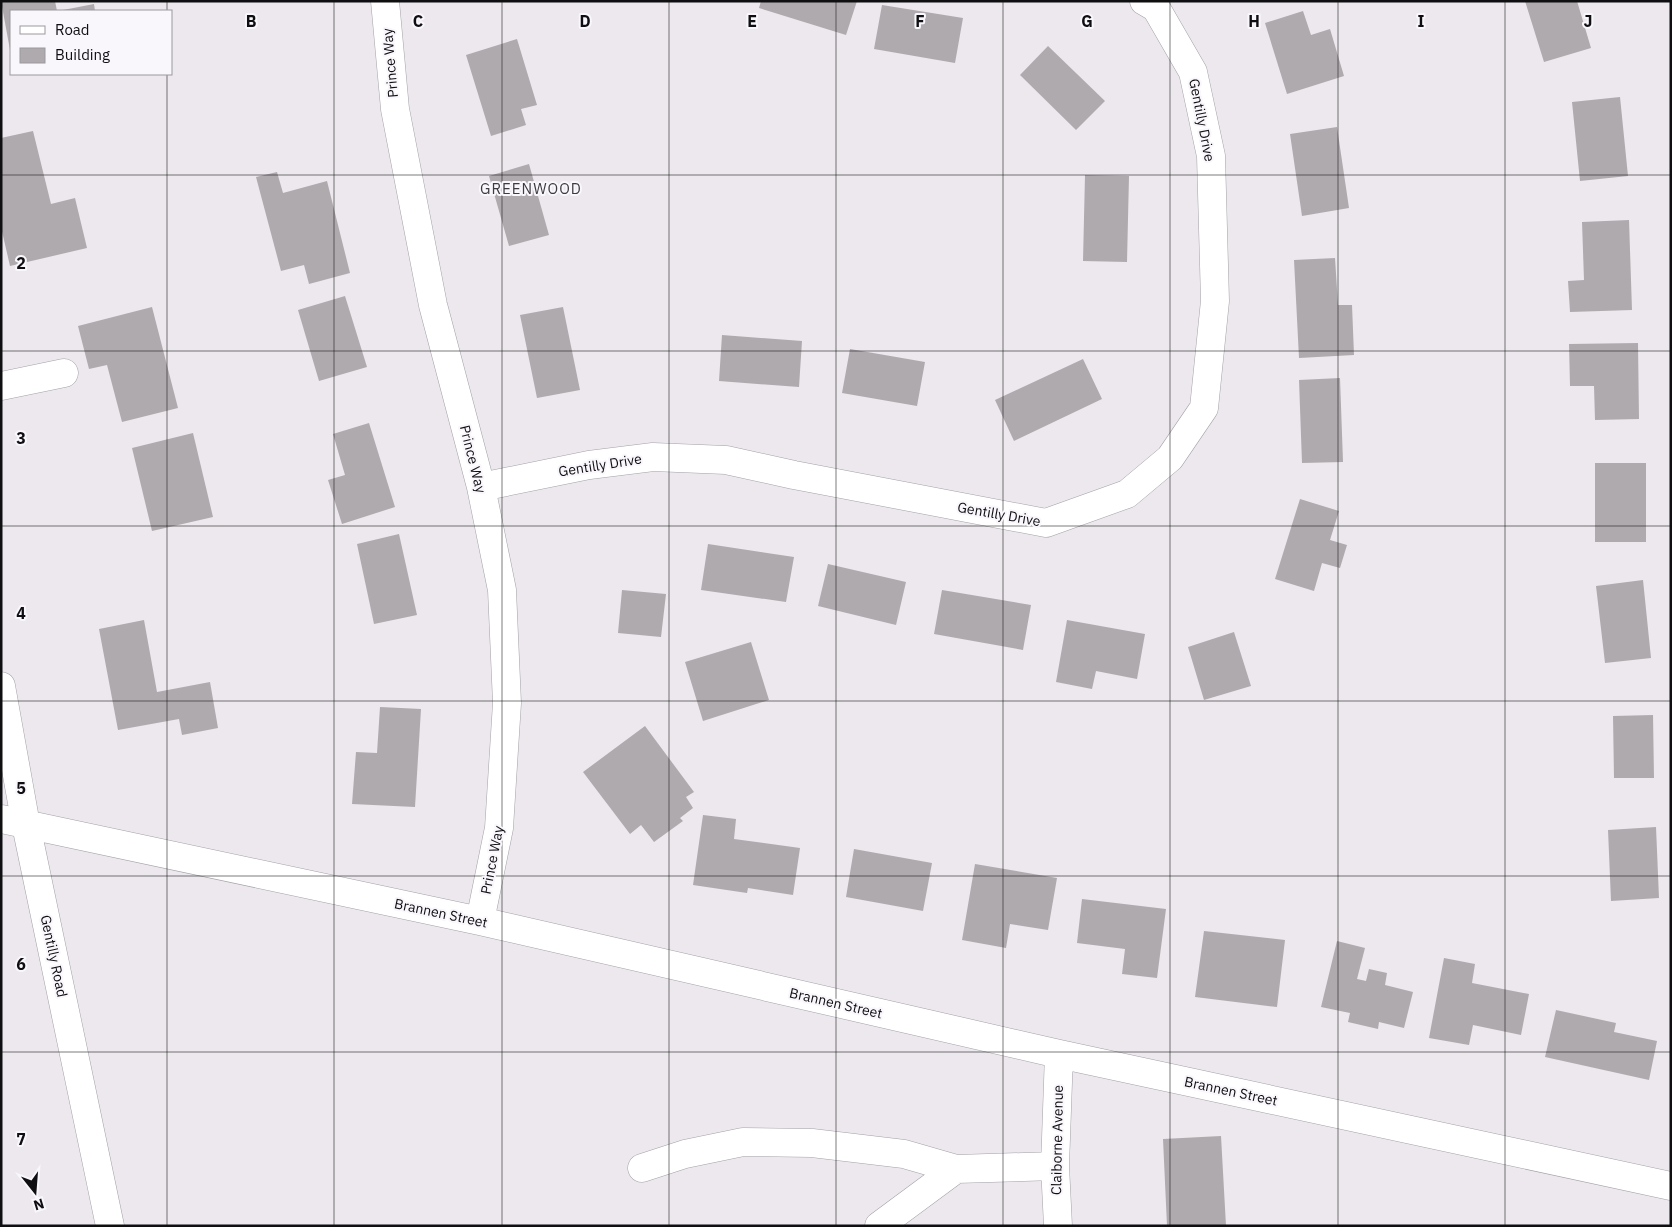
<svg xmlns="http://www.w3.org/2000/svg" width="1672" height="1227" viewBox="0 0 1672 1227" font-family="'IBM Plex Sans',sans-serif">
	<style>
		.building { fill: #afaaae }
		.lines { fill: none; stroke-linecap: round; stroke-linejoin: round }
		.minor-casing { stroke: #a4a1a7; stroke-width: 29 }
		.minor { stroke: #fff; stroke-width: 28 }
		.grid { fill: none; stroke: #0f0e10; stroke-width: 1; stroke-opacity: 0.55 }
		.labels { text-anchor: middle; stroke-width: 4; stroke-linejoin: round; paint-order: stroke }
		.street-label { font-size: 14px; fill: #0f0e10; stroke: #f9f6fc }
		.neighbourhood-label { font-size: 15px; letter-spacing: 1px; fill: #3e3b40; stroke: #f9f6fc }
		.grid-label { font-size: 16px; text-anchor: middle; font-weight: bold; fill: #0f0e10; stroke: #f9f6fc; stroke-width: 4; stroke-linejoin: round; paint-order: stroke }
	</style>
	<rect width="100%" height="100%" fill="#ece8ee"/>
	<path class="building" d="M1 1H55L57 11H11L10 50Z
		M761 1H857L846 35 759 8Z
		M1525 1H1577L1591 48 1544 62Z
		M94 4 95 11H63V10Z
		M882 5 963 18 955 63 874 49Z
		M1303 11 1311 35 1330 29 1344 76 1287 94 1265 23Z
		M517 39 537 105 521 109 526 125 491 136 466 55Z
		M1048 46 1105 101 1076 130 1020 75Z
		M1620 97 1628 176 1580 181 1572 102Z
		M1337 127 1349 208 1302 216 1290 134Z
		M33 131 51 204 75 198 87 248 10 266 1 227V138Z
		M529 164 549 235 509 246 489 176Z
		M277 172 283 193 327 181 350 273 309 284 304 265 281 271 256 177Z
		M1085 175 1129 176 1127 262 1083 261Z
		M1629 220 1632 310 1570 312 1568 281 1584 280 1582 222Z
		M1335 258 1338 305H1352L1354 355 1299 358 1294 260Z
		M345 296 367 367 319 381 298 310Z
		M152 307 178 408 122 422 107 365 89 369 78 326Z
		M563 307 580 390 537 398 520 315Z
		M722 335 802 341 799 387 719 381Z
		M1638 343 1639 419 1595 420 1594 386H1570L1569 344Z
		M850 349 925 362 917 406 842 393Z
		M1083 359 1102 399 1014 441 995 400Z
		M1340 378 1343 462 1302 463 1299 380Z
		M369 423 395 507 342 524 328 480 345 475 333 434Z
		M193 433 213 517 152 531 132 448Z
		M1595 463H1646V542H1595Z
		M1300 499 1339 511 1330 540 1347 545 1340 568 1322 563 1314 591 1275 579Z
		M399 534 417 615 374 624 357 544Z
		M708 544 794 557 786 602 701 590Z
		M828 564 906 582 896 625 818 606Z
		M1643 580 1651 658 1605 663 1596 586Z
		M622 590 666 594 661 637 618 633Z
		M942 590 1031 605 1023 650 934 634Z
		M144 620 157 692 210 682 218 728 182 735 179 719 118 730 99 629Z
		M1067 620 1145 634 1137 679 1096 671 1092 689 1056 682Z
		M1234 632 1251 686 1204 700 1188 647Z
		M751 642 769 700 703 721 685 662Z
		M380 707 421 709 415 807 352 804 356 752 377 753Z
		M1653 715 1654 778H1614L1613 716Z
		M645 726 694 792 686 797 693 808 680 818 683 821 654 842 641 825 630 834 583 772Z
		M703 815 736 819 734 839 800 848 793 895 748 888 747 893 693 885Z
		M1656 827 1659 898 1611 901 1608 830Z
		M854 849 932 863 923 911 846 897Z
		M975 864 1057 878 1048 930 1010 924 1006 948 962 940Z
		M1082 899 1166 909 1157 978 1122 974 1125 949 1077 943Z
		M1204 931 1285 940 1277 1007 1195 997Z
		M1337 941 1365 948 1357 979 1366 981 1369 969 1387 973 1385 985 1413 992 1404 1028 1379 1022 1378 1029 1348 1022 1350 1013 1321 1007Z
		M1444 958 1475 964 1472 983 1529 994 1521 1035 1473 1025 1469 1045 1429 1038Z
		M1556 1010 1616 1023 1614 1032 1657 1041 1649 1080 1545 1057Z
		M1221 1136 1226 1226H1167L1163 1139Z"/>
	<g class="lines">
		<g class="minor-casing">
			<path id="minor" d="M385 1 395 109 433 305 481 487 502 590 507 703 499 828 480 921
				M1 386 64 373
				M481 487 589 465 653 457 726 460 794 475 1046 523 1127 494 1170 458 1204 408 1215 301 1211 156 1193 72 1156 8 1144 1
				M1 686 26 825 110 1226
				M1 819 480 921 1059 1054 1671 1186
				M642 1168 685 1154 743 1142 812 1143 904 1154 956 1169 1055 1166
				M879 1226 956 1169
				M1058 1226 1055 1166 1059 1054"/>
		</g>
		<use href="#minor" class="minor"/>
	</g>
	<path class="grid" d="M167 1V11M334 1V1226M502 1V1226M669 1V1226M836 1V1226M1003 1V1226M1170 1V1226M1338 1V1226M1505 1V1226M167 74V1226M1 175H1671M1 351H1671M1 526H1671M1 701H1671M1 876H1671M1 1052H1671"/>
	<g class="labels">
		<g class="street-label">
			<text transform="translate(390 63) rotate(-95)" y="5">Prince Way</text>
			<text transform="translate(1202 120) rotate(79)" y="5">Gentilly Drive</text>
			<text transform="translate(473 459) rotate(76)" y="5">Prince Way</text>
			<text transform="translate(600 465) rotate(-9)" y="5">Gentilly Drive</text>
			<text transform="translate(999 514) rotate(10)" y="5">Gentilly Drive</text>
			<text transform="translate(492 860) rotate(-79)" y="5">Prince Way</text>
			<text transform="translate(441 913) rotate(12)" y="5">Brannen Street</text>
			<text transform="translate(54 956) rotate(78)" y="5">Gentilly Road</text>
			<text transform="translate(836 1003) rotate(13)" y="5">Brannen Street</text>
			<text transform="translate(1231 1091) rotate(12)" y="5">Brannen Street</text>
			<text transform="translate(1057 1140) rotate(-89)" y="5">Claiborne Avenue</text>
		</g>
		<g class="neighbourhood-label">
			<text x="531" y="194">GREENWOOD</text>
		</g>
	</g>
	<g class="grid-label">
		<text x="251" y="27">B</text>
		<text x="418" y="27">C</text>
		<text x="585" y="27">D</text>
		<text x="752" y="27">E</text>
		<text x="920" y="27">F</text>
		<text x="1087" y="27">G</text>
		<text x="1254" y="27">H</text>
		<text x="1421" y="27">I</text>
		<text x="1588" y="27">J</text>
		<text x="21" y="269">2</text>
		<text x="21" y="444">3</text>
		<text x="21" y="619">4</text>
		<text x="21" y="794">5</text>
		<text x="21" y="970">6</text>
		<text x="21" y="1145">7</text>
	</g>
	<rect width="1672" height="1227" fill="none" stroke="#0f0e10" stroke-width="5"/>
	<rect x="10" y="10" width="162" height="65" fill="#f9f6fc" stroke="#9b999e"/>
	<rect x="20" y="26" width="25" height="8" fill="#ffffff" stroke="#9b999e"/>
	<text x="55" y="35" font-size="15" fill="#0f0e10">Road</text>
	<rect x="20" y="48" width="25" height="15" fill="#afaaae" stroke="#9b999e"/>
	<text x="55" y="60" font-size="15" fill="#0f0e10">Building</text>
	<g transform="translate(35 1192) rotate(163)" stroke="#f9f6fc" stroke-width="4" paint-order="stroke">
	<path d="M0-4L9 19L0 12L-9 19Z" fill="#0f0e10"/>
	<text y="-8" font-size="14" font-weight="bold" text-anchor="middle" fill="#0f0e10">N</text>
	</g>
</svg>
